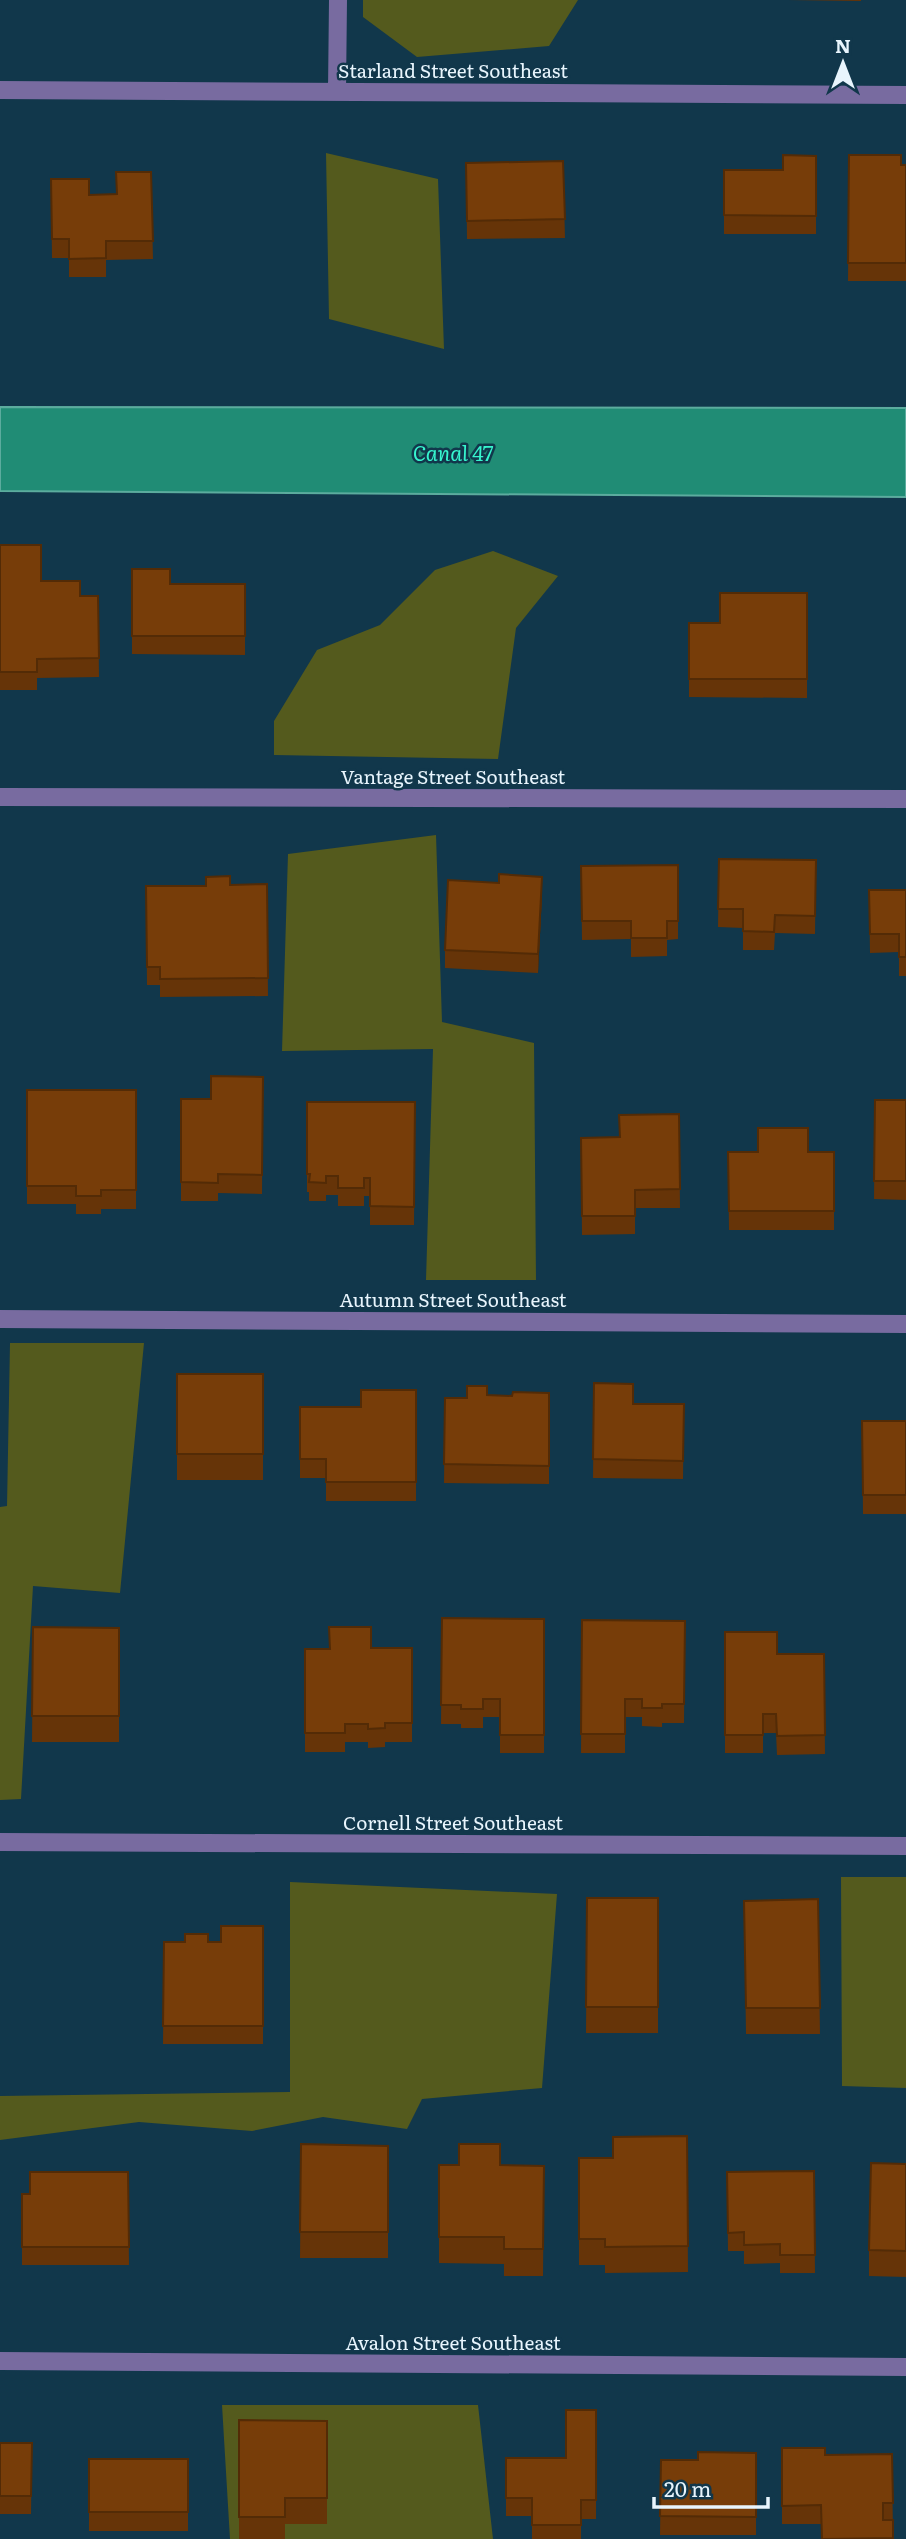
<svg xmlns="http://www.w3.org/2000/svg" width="906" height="2539" viewBox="0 0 906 2539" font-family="Literata,serif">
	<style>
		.green { fill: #545a1d }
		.water { fill: #208c75; stroke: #5cac9e; stroke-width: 2 }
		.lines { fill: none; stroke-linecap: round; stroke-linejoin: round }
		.minor { stroke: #786ba0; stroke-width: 18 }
		.wall { fill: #663408 }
		.shaded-wall { fill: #532b06 }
		.building { fill: #773d09; stroke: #532b06; stroke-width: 2 }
		.labels { text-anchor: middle; stroke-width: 5; stroke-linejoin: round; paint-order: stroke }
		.street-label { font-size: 19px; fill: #e8f5fd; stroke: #11374b }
		.water-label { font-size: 21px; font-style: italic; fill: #36f5ce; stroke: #11374b }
	</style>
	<rect width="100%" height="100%" fill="#11374b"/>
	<path class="green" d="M363 0H578L549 46 417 57 363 17Z
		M326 153 438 179 444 349 329 319Z
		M493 551 558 576 516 628 498 759 274 755V721L317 650 380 625 435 570Z
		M436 835 442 1022 534 1043 536 1280H426L433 1049 282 1051 288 854Z
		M10 1343H144L120 1593 33 1586 21 1799 0 1800V1507L7 1506Z
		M841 1877H906V2088L842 2086Z
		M290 1882 557 1894 542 2088 422 2099 407 2129 323 2117 252 2131 139 2122 0 2140V2096L290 2092Z
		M222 2405H478L493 2539H230Z"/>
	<path class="water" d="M0 407 906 408V497L0 491Z"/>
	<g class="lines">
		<path class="minor" d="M0 90 906 95
			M337 91 338 0
			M0 797 906 799
			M0 1319 906 1324
			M0 1842 906 1846
			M0 2361 906 2367"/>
	</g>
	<path class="wall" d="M788 0H861V1Z
		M849 155 906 165V281H848Z
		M816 156V234H724V170H783Z
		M563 161 565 238 467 239 466 163Z
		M151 172 153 259 106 260V277H69V258H52L51 179 89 195 116 194Z
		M0 545 41 581 80 596H98L99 677 37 678V690H0Z
		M132 569 170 584H245V655L132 654Z
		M807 593V698L689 697V623H720Z
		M719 859 816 860 815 934 775 933 774 950H743V928L718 927Z
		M678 865V939L667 940V956L631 957V939L582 940 581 866Z
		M267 884 268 996 160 997V985H147L146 886H206Z
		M869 890H906V976H899V952L870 953Z
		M542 895 538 973 445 968V950Z
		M263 1077 262 1194 218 1193V1201H181V1099H211Z
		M27 1090H136V1209H101V1214H76V1204H27Z
		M875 1100H906V1200L874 1199Z
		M307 1102H415L414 1225H370V1196H364V1206H338V1195H326V1201H309V1192H307Z
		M679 1114 680 1208H635V1234L582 1235 581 1138 619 1137Z
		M728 1152H834V1230H729Z
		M177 1374H263V1480H177Z
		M594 1383 633 1404H684L683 1479 593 1478Z
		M416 1390V1501H326V1478H300V1407H361Z
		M549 1393V1484L444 1483 445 1398H467L487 1395 512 1396Z
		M862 1421H906V1514H863Z
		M442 1618 544 1619V1753H500V1717H483V1728H461V1724H441Z
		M582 1620 685 1621 684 1723H662V1727L642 1726V1717H625V1753H581Z
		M33 1627 119 1628V1742H32Z
		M725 1632 777 1654H824L825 1754 777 1755 776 1733H763V1753H725Z
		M371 1648H412V1742H385V1747L368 1748V1742H345V1752H305V1649Z
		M587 1898H658V2033H586Z
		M818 1899 820 2034H746L744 1901Z
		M263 1926V2044H163L164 1942H221Z
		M687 2136 688 2272 605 2273V2265H579V2158H613Z
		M301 2144 388 2146V2258H300Z
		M906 2164V2277L869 2276V2250Z
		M439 2165 544 2166 543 2276H504V2264L439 2263Z
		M814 2171 815 2273H780V2263L744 2264V2251H728L727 2172Z
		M128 2172 129 2265H22V2194H30Z
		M596 2410V2519H581V2539H532V2516H506V2458H566Z
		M239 2420 327 2421V2524H285V2539H239Z
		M0 2443H32L31 2514H0Z
		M782 2448 825 2455 892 2454 893 2539H822L821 2524H782Z
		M756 2453V2535H660L661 2460H698Z
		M89 2459H188V2531H89Z"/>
	<path class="shaded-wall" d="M542 877V895L538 973V954Z"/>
	<path class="building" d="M783 155 816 156V216L724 215V170H783Z
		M849 155H901V165H906V263H848Z
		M563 161 565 219 467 221 466 163Z
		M116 172H151L153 241H106V258L69 259V239H52L51 179H89V195L117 194Z
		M0 545H41V581H80V596H98L99 658 37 659V672H0Z
		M132 569H170V584H245V636H132Z
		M720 593H807V679H689V623H720Z
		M719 859 816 860 815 916 775 915 774 932 743 931V909H718Z
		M678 865V921H667V938H631V921H582L581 866Z
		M499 874 542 877 538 954 445 950 448 880 499 883Z
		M230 876V885L267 884 268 978 160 979V967H147L146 886H206V877Z
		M869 890H906V957H899V934H870Z
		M211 1076 263 1077 262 1175 218 1174V1183L181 1182V1099H211Z
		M27 1090H136V1190H101V1196H76V1186H27Z
		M875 1100H906V1181H874Z
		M307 1102H415L414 1207 370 1206V1178H364V1188H338V1176H326V1183L309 1182 310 1174H307Z
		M679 1114 680 1189 635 1190V1216H582L581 1138 620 1137 619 1115Z
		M758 1128H808V1152H834V1211H729L728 1152H758Z
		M177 1374H263V1454H177Z
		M594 1383 633 1384V1404H684L683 1461 593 1459Z
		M467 1386H487V1395L512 1396 513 1392 549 1393V1466L444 1464 445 1398H467Z
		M361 1390H416V1482H326V1459H300V1407H361Z
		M862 1421H906V1495H863Z
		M442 1618 544 1619V1735H500V1699H483V1709H461V1705H441Z
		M582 1620 685 1621 684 1704H662V1708H642V1699H625V1734H581Z
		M33 1627 119 1628V1716H32Z
		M329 1627H371V1648H412V1723H385V1728L368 1729V1724H345V1733H305V1649H330Z
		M725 1632H777V1654H824L825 1735 777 1736 776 1714H763V1735H725Z
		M587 1898H658V2007H586Z
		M818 1899 820 2008H746L744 1901Z
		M221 1926H263V2026H163L164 1942H185V1934H208V1942H221Z
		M687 2136 688 2246 605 2247V2239H579V2158H613V2137Z
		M301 2144 388 2146V2232H300Z
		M459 2144H500V2165L544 2166 543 2249H504V2237H439V2165H459Z
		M871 2163 906 2164V2251L869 2250Z
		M814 2171 815 2255H780V2244L744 2245V2232L728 2233 727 2172Z
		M30 2172H128L129 2247H22V2194H30Z
		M566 2410H596V2500H581V2525H532V2498H506V2458H566Z
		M239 2420 327 2421V2498H285V2517H239Z
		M0 2443H32L31 2496H0Z
		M782 2448H825V2455L892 2454 893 2503H883V2520H893V2538L822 2539 821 2505 782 2506Z
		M698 2452 756 2453V2517L660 2516 661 2460H698Z
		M89 2459H188V2512H89Z"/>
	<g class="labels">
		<g class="street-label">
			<text x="453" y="78">Starland Street Southeast</text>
			<text x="453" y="784">Vantage Street Southeast</text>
			<text x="453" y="1307">Autumn Street Southeast</text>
			<text x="453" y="1830">Cornell Street Southeast</text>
			<text x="453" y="2350">Avalon Street Southeast</text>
		</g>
		<g class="water-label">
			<text x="453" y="461">Canal 47</text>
		</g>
	</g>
	<g transform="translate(843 63)" stroke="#11374b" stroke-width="5" paint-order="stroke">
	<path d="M0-5L12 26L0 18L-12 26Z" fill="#e8f5fd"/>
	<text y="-10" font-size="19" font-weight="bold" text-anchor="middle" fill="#e8f5fd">N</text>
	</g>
	<path d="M654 2497v10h114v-10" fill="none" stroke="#e8f5fd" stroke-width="3.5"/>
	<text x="664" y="2497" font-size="21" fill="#e8f5fd" stroke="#11374b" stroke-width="5" paint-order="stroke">20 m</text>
</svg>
